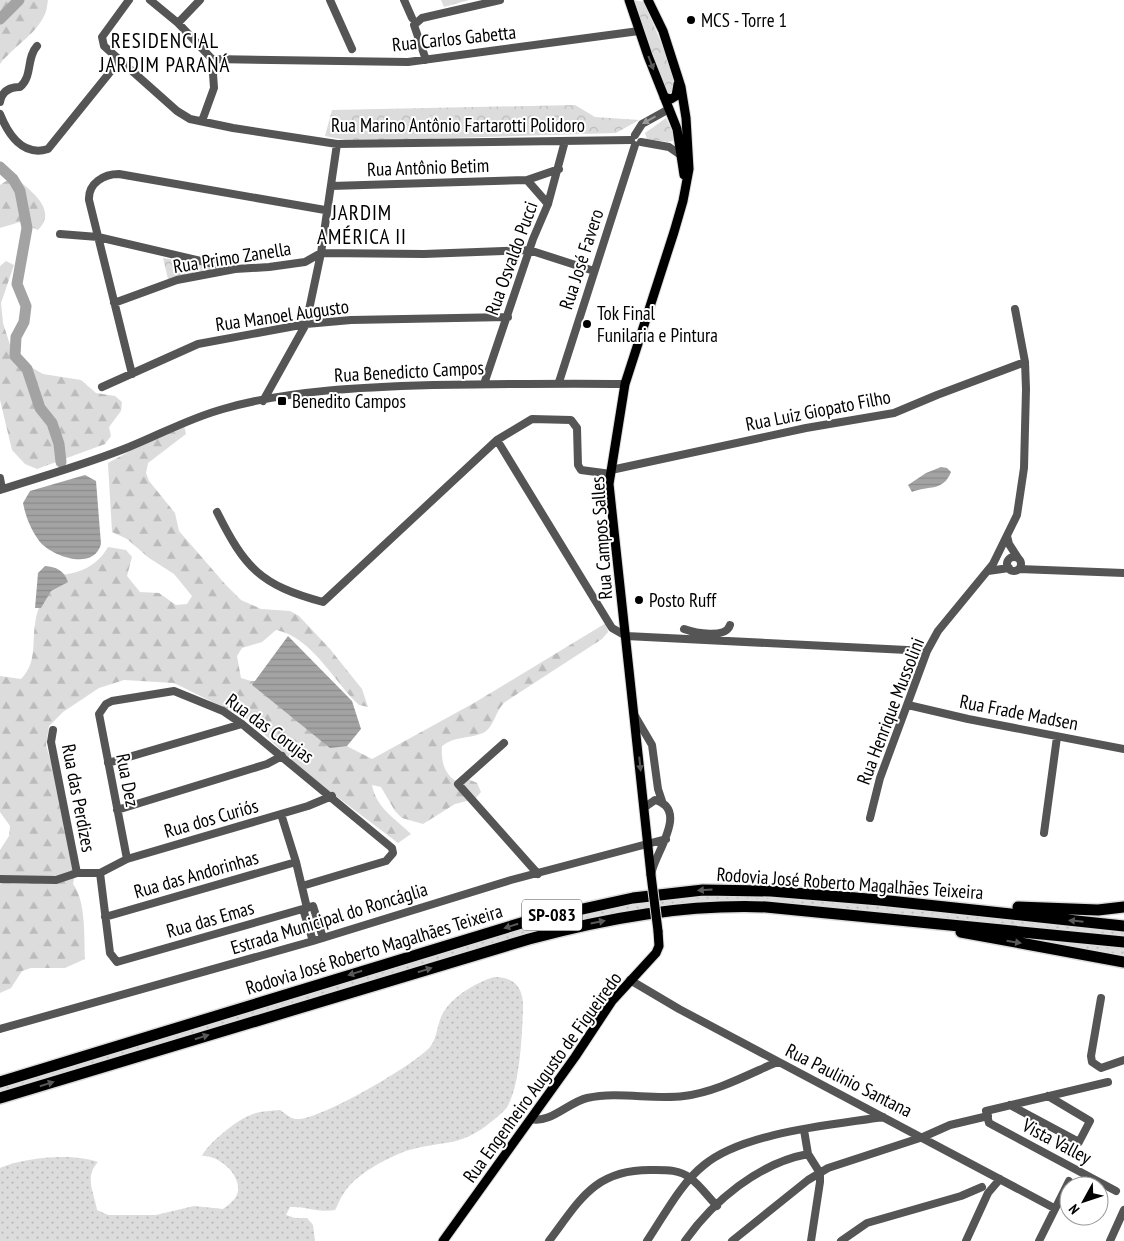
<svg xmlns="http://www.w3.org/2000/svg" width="1124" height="1241" viewBox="0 0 1124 1241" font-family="'PT Sans Narrow',sans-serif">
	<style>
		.grass { fill: url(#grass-dots) }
		.forest { fill: url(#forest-firs) }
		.park { fill: url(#park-crowns) }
		.pitch { fill: #dcdcdc }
		.water { fill: url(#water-rules) }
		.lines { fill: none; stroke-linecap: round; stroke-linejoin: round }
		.river { stroke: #a3a3a3; stroke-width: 11 }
		.major-casing { stroke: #dbdbdb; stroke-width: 11 }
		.highway-casing { stroke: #dbdbdb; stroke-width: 14 }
		.minor { stroke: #555; stroke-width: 8 }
		.major { stroke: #000; stroke-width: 9 }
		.highway { stroke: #000; stroke-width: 11 }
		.major-bridge-casing { stroke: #dbdbdb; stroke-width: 11; stroke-linecap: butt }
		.major-bridge { stroke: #000; stroke-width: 9 }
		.oneway { fill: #595959 }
		.oneway2 { fill: #999 }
		.poi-dot { fill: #000; stroke: #fff; stroke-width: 2 }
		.labels { text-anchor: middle; stroke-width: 4; stroke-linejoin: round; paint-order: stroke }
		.shield { fill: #fff; stroke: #4c4c4c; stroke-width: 1 }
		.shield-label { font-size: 18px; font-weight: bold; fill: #000 }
		.poi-label { font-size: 19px; fill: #000; stroke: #fff; text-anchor: start }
		.street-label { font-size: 19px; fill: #000; stroke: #fff }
		.quarter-label { font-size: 21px; letter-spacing: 1px; fill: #000; stroke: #fff }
	</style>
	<defs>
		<pattern id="grass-dots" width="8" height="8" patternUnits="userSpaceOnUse" patternTransform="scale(1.25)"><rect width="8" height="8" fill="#dcdcdc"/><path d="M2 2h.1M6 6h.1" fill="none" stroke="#bbb" stroke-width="1.8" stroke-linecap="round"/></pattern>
		<pattern id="forest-firs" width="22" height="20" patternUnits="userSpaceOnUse" patternTransform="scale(1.25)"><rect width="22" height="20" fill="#dcdcdc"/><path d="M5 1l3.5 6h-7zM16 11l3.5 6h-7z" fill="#bbb"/></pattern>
		<pattern id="park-crowns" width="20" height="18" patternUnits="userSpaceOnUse" patternTransform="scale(1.25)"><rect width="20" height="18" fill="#dcdcdc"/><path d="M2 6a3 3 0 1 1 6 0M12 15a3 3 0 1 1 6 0" fill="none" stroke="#bbb"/></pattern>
		<pattern id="water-rules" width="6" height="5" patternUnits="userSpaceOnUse" patternTransform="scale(1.25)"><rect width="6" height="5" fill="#a3a3a3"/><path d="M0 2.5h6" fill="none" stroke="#8b8b8b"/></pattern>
	</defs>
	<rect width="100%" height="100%" fill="#fff"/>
	<path class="grass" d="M694 894H768L1124 929V938L907 916 648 909 0 1095V1085L516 929 646 901Z
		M1045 941 1092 945V943L1124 945V959L1047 944Z
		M494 977C516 977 524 989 523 1010 522 1035 520 1086 507 1107 503 1113 496 1118 491 1122 458 1149 440 1140 406 1151 385 1159 356 1174 344 1193 340 1198 338 1205 335 1210 320 1213 305 1206 290 1207L286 1215 295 1218H307L313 1225 315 1241H0V1168C26 1157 72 1153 98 1162 84 1177 94 1192 97 1210L108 1215H156L194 1206 223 1209C227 1206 234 1201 237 1195 244 1177 219 1154 202 1156 208 1143 238 1119 253 1114 261 1111 271 1111 280 1110 285 1113 291 1119 296 1119 317 1122 416 1064 430 1047 437 1039 437 1025 442 1015 451 997 475 983 494 977Z"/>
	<path class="forest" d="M0 0H48C47 5 47 11 44 16 35 35 13 47 0 64Z
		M14 176C29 190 59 209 38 230L20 222 0 228V185Z
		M6 261 14 265 1 303 3 323 12 351 19 360 43 374 81 380 96 393 115 396 122 402 121 411 109 427 111 436 105 444 37 469 25 464 12 450 0 400V266Z
		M184 425 186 434 148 463 146 473 149 481 175 513 179 531 225 584 241 600 261 609 290 611 299 616 330 649 362 689 368 707 359 705C334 682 312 637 276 630L262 642 242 648 237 656 241 678 251 681H264L335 740 372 759 474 703 606 623 608 632 602 639 505 702C495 711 494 728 483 733 469 739 455 736 442 746 441 762 444 775 459 783L468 779 477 783 481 792 475 799 455 804 423 824 402 818 395 811 381 787 372 785C376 808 396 819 411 834L398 843 299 768 251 721 174 683 124 680 99 688 63 712 49 726 46 745 78 857 73 884C86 901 84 937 85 959L65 968H31L22 971 11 988 0 993V850L9 836 10 826 0 812V676L21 679C37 663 32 643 35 624 37 605 48 589 59 575 80 574 98 565 108 547L126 550 132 557 127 576 140 592 159 593 176 605 187 604 192 596 174 574 149 558 127 539 112 532 108 463 158 436Z"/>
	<path class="park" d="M441 0H469L444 7Z
		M634 0 644 2 676 78V96L669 97 636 12Z
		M575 105 595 117 639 120 616 133 350 141 325 136 332 110Z
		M666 118 676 140 668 142 647 139 645 133Z
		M163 258 211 266 214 269 168 279Z"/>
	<path class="pitch" d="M428 116H455L456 128 429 129Z
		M558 120 559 132 536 133 535 121Z"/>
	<path class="water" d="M941 467 947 468 951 472C943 492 929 485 912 492L908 485 926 473Z
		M85 475 96 481 101 544C94 571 53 557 40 542 31 530 26 518 23 503L30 491Z
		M45 566C56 567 64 570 68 582L51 591 41 608H35L38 573Z
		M288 636 352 701 361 729 347 746 330 748 252 685Z"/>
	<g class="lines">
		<path class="river" d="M0 19 19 0
			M0 167 13 179 20 191 27 228 17 284 26 306 24 322 16 337 15 356 27 369 40 408 52 423 59 444 61 462"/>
		<g class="major-casing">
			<path id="major" d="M629 0 648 56 677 129 684 175
				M648 0 663 31 681 87 686 118 689 169 683 201 674 232 625 384 609 484 651 875
				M664 97 671 99 676 96 678 84
				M443 1241 575 1057 612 1001 656 953 659 946 658 931"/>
		</g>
		<g class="highway-casing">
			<path id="highway" d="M1018 907 1098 910 1124 907
				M961 932 1124 962
				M0 1082 528 921 633 898 703 890 771 891 880 900 1124 926
				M0 1098 529 939C607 918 685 904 766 907L1124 942"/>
		</g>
		<path class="minor" d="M129 0 102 37 104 46 177 111 190 119 233 128 337 144 631 140
			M150 0 178 23 212 59 214 88 202 121
			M330 0 352 49
			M404 0 412 18
			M178 23 200 0
			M212 59 408 62 639 31
			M426 60 414 25 422 18 500 0
			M0 102C2 91 10 87 20 87 33 76 26 58 37 46
			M0 114C8 134 23 157 48 149L119 61
			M635 135 642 124 669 109
			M641 142 669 147 682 156
			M331 186 527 180
			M548 204 527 180 559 169
			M60 234 98 237 231 268
			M114 303 177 280 235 269 269 267 305 262 321 253 424 254 529 250 594 271
			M132 374 89 200C88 183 104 174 119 174L325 210
			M559 382 635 145
			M484 384 533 239 548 204 565 141
			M102 387 198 344 306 324 351 320 508 317
			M263 401 306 324 321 253 337 144
			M497 440 532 419 571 420 577 428 578 465 581 470 611 474
			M611 470 806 428 894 413 937 395 1025 362
			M0 478 2 489
			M0 490C43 476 87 464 129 447 161 434 190 418 223 409 288 390 365 387 433 385 497 384 561 383 625 384
			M217 512C245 568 260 585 323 602L497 440 612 628 626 636 927 651
			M1007 536 1009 544 1018 558
			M1007 564a7 7 0 1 1 14 0a7 7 0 1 1-14 0Z
			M1019 569 1124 573
			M988 571 1009 568
			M684 629C695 633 726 639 730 625
			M908 705 968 719 1124 749
			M635 716 652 745 658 789 663 804
			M53 730 51 742 77 873
			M504 743 458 784 538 874
			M108 763 242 724
			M645 807 655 800C689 809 656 852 652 871
			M117 810 267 764 282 756
			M281 814 296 862 307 908
			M870 818 880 778 927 651 938 631 993 564 1017 515 1024 468 1026 389 1025 362 1015 309
			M1044 833 1057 737
			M127 859 99 714 106 704 112 701 174 691 223 711 242 724 392 848 393 853 386 861 302 886
			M100 873 110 953 117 962 313 906 323 938
			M0 879 56 880 77 873H100L127 859 308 806 332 796
			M303 909 313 941
			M105 917 296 862
			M630 980 679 1009 1054 1208
			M1101 998 1091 1056 1092 1062 1101 1068 1124 1060
			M0 1029 313 941 511 880 666 839
			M1108 1082 986 1111 989 1123 1116 1191
			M1010 1105 1079 1142 1090 1121 1048 1096
			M531 1119C550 1124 569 1102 587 1098 619 1091 652 1100 684 1096 716 1092 747 1075 777 1062
			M804 1130 808 1154 820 1173V1182L811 1241
			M549 1241C580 1200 594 1170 650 1170 664 1170 679 1169 690 1178 700 1185 708 1197 717 1206
			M647 1241C664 1216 680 1184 704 1165 744 1132 832 1125 883 1117
			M685 1241C713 1201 759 1163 808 1154
			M732 1241 808 1180 828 1168 923 1137 950 1125 988 1116
			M841 1241 867 1223 961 1196 982 1187
			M966 1241 988 1193 1000 1179
			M1039 1241 1069 1181
			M1110 1241 1124 1210"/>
		<use href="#major" class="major"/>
		<use href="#highway" class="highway"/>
		<g class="major-bridge-casing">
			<path id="major-bridge" d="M651 875 658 931"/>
		</g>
		<use href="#major-bridge" class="major-bridge"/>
	</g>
	<defs><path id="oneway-solid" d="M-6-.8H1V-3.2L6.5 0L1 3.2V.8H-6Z" transform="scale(1.25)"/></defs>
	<g class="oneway">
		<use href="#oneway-solid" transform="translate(651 63) rotate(69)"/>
		<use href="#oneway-solid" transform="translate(640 764) rotate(84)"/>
		<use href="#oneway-solid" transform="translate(705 890) rotate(177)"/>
		<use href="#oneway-solid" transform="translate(1076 921) rotate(-174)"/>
		<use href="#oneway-solid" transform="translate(598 922) rotate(-11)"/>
		<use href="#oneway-solid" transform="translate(511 926) rotate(163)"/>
		<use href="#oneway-solid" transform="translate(1014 942) rotate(9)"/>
		<use href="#oneway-solid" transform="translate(425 970) rotate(-17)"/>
		<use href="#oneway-solid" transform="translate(355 973) rotate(163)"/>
		<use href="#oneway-solid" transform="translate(202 1037) rotate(-17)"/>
		<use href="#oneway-solid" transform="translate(47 1084) rotate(-17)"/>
	</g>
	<use class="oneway2" href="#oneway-solid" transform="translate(649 120) rotate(151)"/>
	<g class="poi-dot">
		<circle cx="691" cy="20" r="5"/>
		<circle cx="587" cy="324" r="5"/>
		<rect x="277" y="396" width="10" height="10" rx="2.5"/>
		<circle cx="639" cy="600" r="5"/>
	</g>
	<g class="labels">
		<rect class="shield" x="522" y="899.5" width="60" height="31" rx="4"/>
		<g class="shield-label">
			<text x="552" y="921">SP-083</text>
		</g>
		<g class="poi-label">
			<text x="701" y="27">MCS - Torre 1</text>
			<text x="597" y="320">Tok Final<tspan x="597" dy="22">Funilaria e Pintura</tspan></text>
			<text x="292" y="408">Benedito Campos</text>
			<text x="649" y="607">Posto Ruff</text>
		</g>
		<g class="street-label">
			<text transform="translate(454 38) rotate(-6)" y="7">Rua Carlos Gabetta</text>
			<text x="458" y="132">Rua Marino Antônio Fartarotti Polidoro</text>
			<text transform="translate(428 167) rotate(-2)" y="7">Rua Antônio Betim</text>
			<text transform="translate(232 257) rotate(-9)" y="7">Rua Primo Zanella</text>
			<text transform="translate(511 258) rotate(-70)" y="7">Rua Osvaldo Pucci</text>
			<text transform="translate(581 259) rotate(-72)" y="7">Rua José Favero</text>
			<text transform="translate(282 315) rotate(-8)" y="7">Rua Manoel Augusto</text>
			<text transform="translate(409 371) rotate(-3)" y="7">Rua Benedicto Campos</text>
			<text transform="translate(818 410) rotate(-11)" y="7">Rua Luiz Giopato Filho</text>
			<text transform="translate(601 538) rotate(-94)" y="7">Rua Campos Salles</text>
			<text transform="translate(890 711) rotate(-69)" y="7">Rua Henrique Mussolini</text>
			<text transform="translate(1019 712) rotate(11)" y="7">Rua Frade Madsen</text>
			<text transform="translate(270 728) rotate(36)" y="7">Rua das Corujas</text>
			<text transform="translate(128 780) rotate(79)" y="7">Rua Dez</text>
			<text transform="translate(79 798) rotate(79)" y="7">Rua das Perdizes</text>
			<text transform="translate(211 818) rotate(-16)" y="7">Rua dos Curiós</text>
			<text transform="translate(196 874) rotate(-16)" y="7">Rua das Andorinhas</text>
			<text transform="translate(850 883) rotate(4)" y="7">Rodovia José Roberto Magalhães Teixeira</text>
			<text transform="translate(329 918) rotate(-17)" y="7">Estrada Municipal do Roncáglia</text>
			<text transform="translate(210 919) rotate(-16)" y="7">Rua das Emas</text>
			<text transform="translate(374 949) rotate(-17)" y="7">Rodovia José Roberto Magalhães Teixeira</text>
			<text transform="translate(542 1077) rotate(-54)" y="7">Rua Engenheiro Augusto de Figueiredo</text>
			<text transform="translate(849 1080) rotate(27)" y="7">Rua Paulinio Santana</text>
			<text transform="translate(1057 1141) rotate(28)" y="7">Vista Valley</text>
		</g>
		<g class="quarter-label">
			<text x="165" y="48">RESIDENCIAL<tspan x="165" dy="24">JARDIM PARANÁ</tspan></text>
			<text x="362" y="220">JARDIM<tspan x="362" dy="24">AMÉRICA II</tspan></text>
		</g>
	</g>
	<g transform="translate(1084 1201) rotate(230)"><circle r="24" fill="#ffffff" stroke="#999999"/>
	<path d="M0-4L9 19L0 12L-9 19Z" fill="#000000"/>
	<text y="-8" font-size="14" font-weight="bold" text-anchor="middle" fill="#000000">N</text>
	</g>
</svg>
